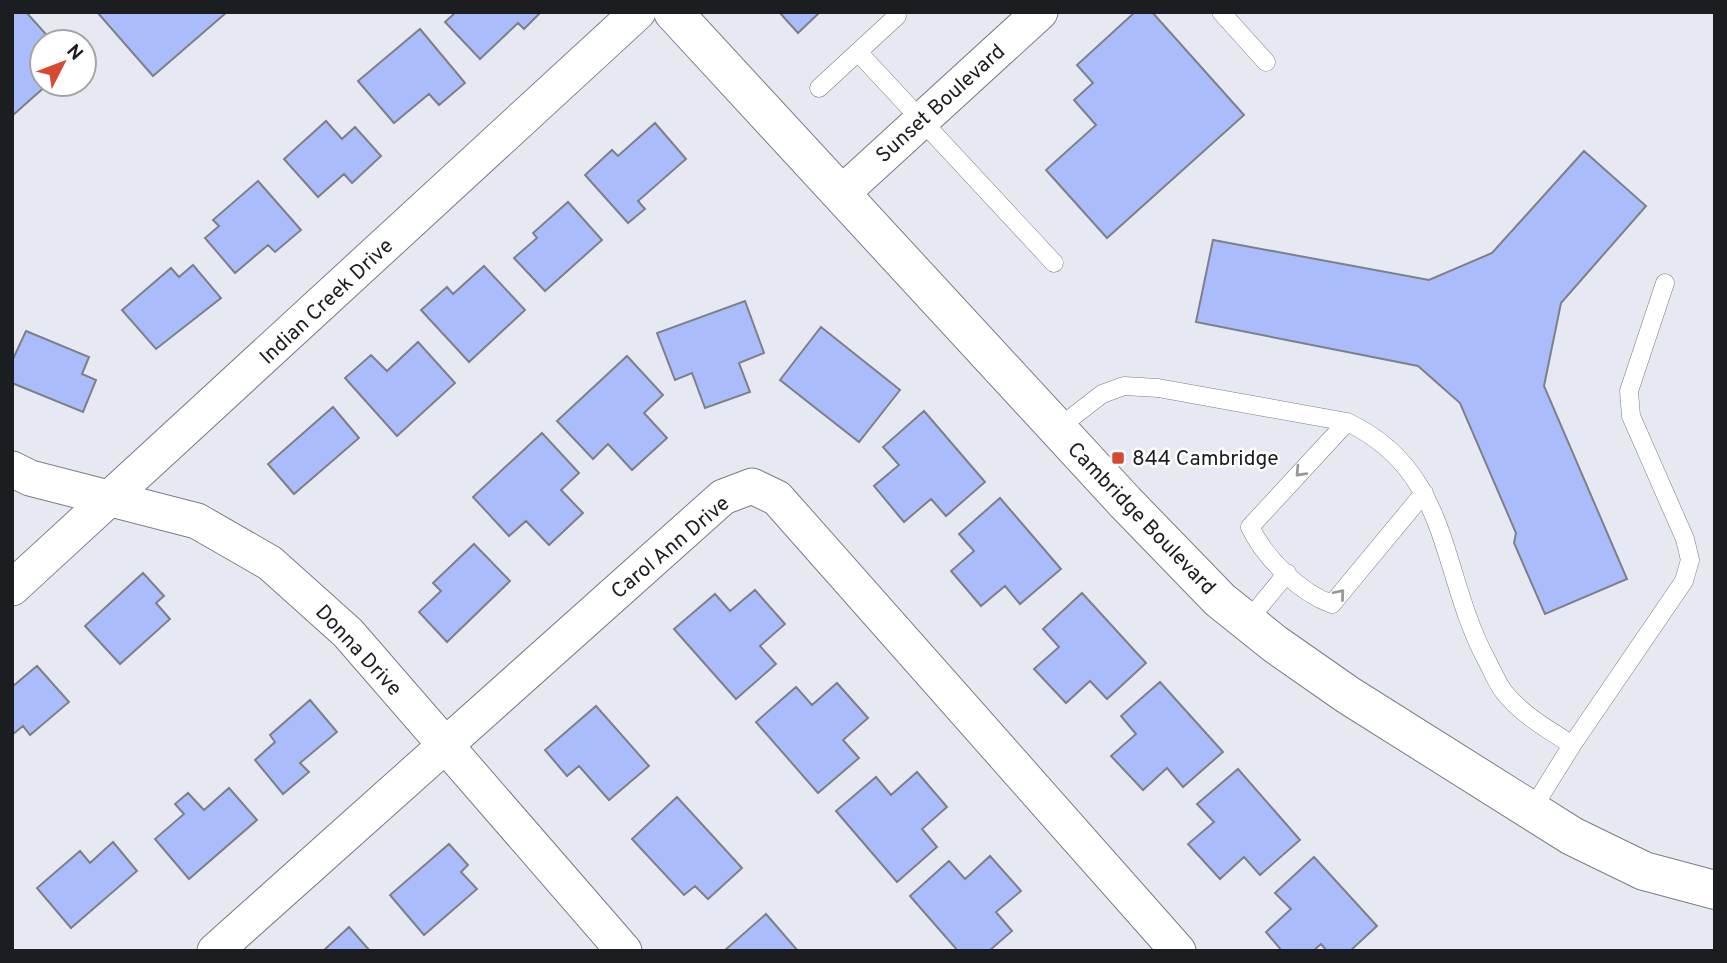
<svg xmlns="http://www.w3.org/2000/svg" width="1727" height="963" viewBox="0 0 1727 963" font-family="Overpass,sans-serif">
	<style>
		.building { fill: #aabcfb; stroke: #7e8088; stroke-width: 2 }
		.lines { fill: none; stroke-linecap: round; stroke-linejoin: round }
		.service-casing { stroke: #7b7e86; stroke-width: 19 }
		.minor-casing { stroke: #7b7e86; stroke-width: 37 }
		.tertiary-casing { stroke: #7b7e86; stroke-width: 40 }
		.service { stroke: #fff; stroke-width: 18 }
		.minor { stroke: #fff; stroke-width: 35 }
		.tertiary { stroke: #fff; stroke-width: 38 }
		.oneway { stroke: #99999b }
		.poi-dot { fill: #d64a33; stroke: #fff; stroke-width: 2.5 }
		.labels { text-anchor: middle; stroke-width: 5; stroke-linejoin: round; paint-order: stroke }
		.street-label { font-size: 21px; fill: #1c1d20; stroke: #fff }
		.poi-label { font-size: 21px; fill: #1c1d20; stroke: #fff; text-anchor: start }
	</style>
	<rect width="100%" height="100%" fill="#e6e9f2"/>
	<path class="building" d="M12 12H26L53 42H42V84H48L12 116Z
		M97 12H227L153 76Z
		M456 12H541L524 29 518 23 480 59 445 22Z
		M779 12H820L798 33Z
		M1135 12H1152L1244 115 1107 238 1046 170 1096 125 1074 100 1093 83 1077 65Z
		M420 29 465 83 439 105 429 94 394 123 358 81Z
		M326 121 342 139 355 127 381 156 352 183 344 174 318 197 284 159Z
		M655 123 686 159 638 201 645 209 628 223 585 175 612 150 618 156Z
		M1584 151 1646 206 1561 303 1544 386 1627 579 1545 614 1514 543 1516 533 1460 403 1418 366 1196 322 1213 240 1429 280 1492 253Z
		M258 181 301 230 275 252 268 245 235 273 205 238 219 226 213 220Z
		M568 202 602 240 545 291 514 258 537 238 533 233Z
		M193 265 221 298 156 349 122 310 171 268 179 277Z
		M484 266 525 310 469 362 421 310 447 287 453 294Z
		M745 301 764 353 739 363 750 392 705 408 692 373 675 380 657 333Z
		M821 327 900 390 859 442 780 380Z
		M26 331 89 357 82 374 96 380 83 412 12 383V361Z
		M418 342 455 383 397 436 345 378 371 355 387 371Z
		M627 356 663 395 644 413 667 438 632 470 608 444 593 459 557 421Z
		M333 407 359 438 294 494 268 464Z
		M924 411 985 482 946 516 931 499 904 522 874 486 899 465 883 447Z
		M542 433 579 473 561 490 583 513 549 545 526 521 509 536 473 497Z
		M1000 498 1061 569 1020 604 1005 586 981 606 951 571 974 551 959 534Z
		M474 544 510 581 447 642 419 612 441 591 433 583Z
		M143 573 164 596 156 603 170 619 120 664 85 626Z
		M755 590 785 624 760 646 776 664 736 699 674 629 715 594 730 611Z
		M1082 593 1146 663 1107 699 1090 681 1066 703 1034 669 1059 647 1043 629Z
		M37 666 69 702 30 735 23 726 12 735V687Z
		M1160 682 1223 752 1183 787 1167 768 1143 790 1111 756 1136 734 1121 716Z
		M837 683 868 718 843 740 859 758 818 793 756 722 796 687 812 705Z
		M310 700 337 732 300 763 309 772 283 794 255 760 275 742 270 735Z
		M596 706 649 766 609 800 579 766 567 776 545 750Z
		M1238 769 1300 840 1260 875 1244 857 1220 879 1188 844 1214 822 1197 804Z
		M917 772 947 807 922 829 937 847 897 882 836 811 876 777 891 795Z
		M229 788 257 820 189 879 155 839 184 814 175 804 188 793 204 810Z
		M677 797 742 868 708 899 695 886 684 895 632 839Z
		M113 842 137 871 71 928 37 888 80 851 90 863Z
		M449 844 468 865 461 872 477 889 424 935 390 895Z
		M990 856 1021 891 996 912 1012 931 989 951H958L910 896 949 861 965 879Z
		M1314 857 1377 926 1350 951H1327L1321 944 1313 951H1282L1266 932 1291 909 1275 893Z
		M766 914 798 951H724Z
		M349 927 370 951H323Z"/>
	<g class="lines">
		<g class="service-casing">
			<path id="service" d="M1221 12 1266 62
				M858 52 1054 263
				M819 88 897 16
				M1347 422 1250 527C1265 558 1300 593 1332 604L1424 493
				M1057 429 1102 394 1124 386 1158 388 1347 422C1451 471 1439 570 1486 659 1492 670 1497 683 1504 692 1522 715 1548 729 1572 745L1684 581 1690 560 1685 539 1631 416 1629 391 1665 283
				M1247 622 1287 573
				M1531 811 1572 745"/>
		</g>
		<g class="minor-casing">
			<path id="minor" d="M841 194 1040 12
				M12 469 30 478 197 521 270 563 348 633 624 951
				M12 588 638 12
				M215 951 723 497 752 486 777 498 1178 951"/>
		</g>
		<g class="tertiary-casing">
			<path id="tertiary" d="M673 12 1125 502 1220 600 1275 644 1348 695 1572 836 1644 871 1715 890"/>
		</g>
		<use href="#service" class="service"/>
		<use href="#minor" class="minor"/>
		<use href="#tertiary" class="tertiary"/>
	</g>
	<defs><path id="oneway-chevron" d="M-2-3.5L2.5 0L-2 3.5" fill="none" stroke-width="1.6" stroke-linecap="round" stroke-linejoin="round" transform="scale(1.75)"/></defs>
	<g class="oneway">
		<use href="#oneway-chevron" transform="translate(1300 472) rotate(133)"/>
		<use href="#oneway-chevron" transform="translate(1340 594) rotate(-50)"/>
	</g>
	<rect class="poi-dot" x="1111" y="451" width="14" height="14" rx="3.5"/>
	<g class="labels">
		<g class="street-label">
			<text transform="translate(940 103) rotate(-42)" y="7">Sunset Boulevard</text>
			<text transform="translate(326 301) rotate(-43)" y="7">Indian Creek Drive</text>
			<text transform="translate(1142 518) rotate(46)" y="7">Cambridge Boulevard</text>
			<text transform="translate(670 547) rotate(-40)" y="7">Carol Ann Drive</text>
			<text transform="translate(359 650) rotate(47)" y="7">Donna Drive</text>
		</g>
		<g class="poi-label">
			<text x="1132" y="465">844 Cambridge</text>
		</g>
	</g>
	<rect width="1727" height="963" fill="none" stroke="#1c1d20" stroke-width="28"/>
	<g transform="translate(63 63) rotate(48)"><circle r="33" fill="#ffffff" stroke="#a4a5a6" stroke-width="2"/>
	<path d="M0-5L12 26L0 18L-12 26Z" fill="#d64a33"/>
	<text y="-10" font-size="19" font-weight="bold" text-anchor="middle" fill="#1c1d20">N</text>
	</g>
</svg>
